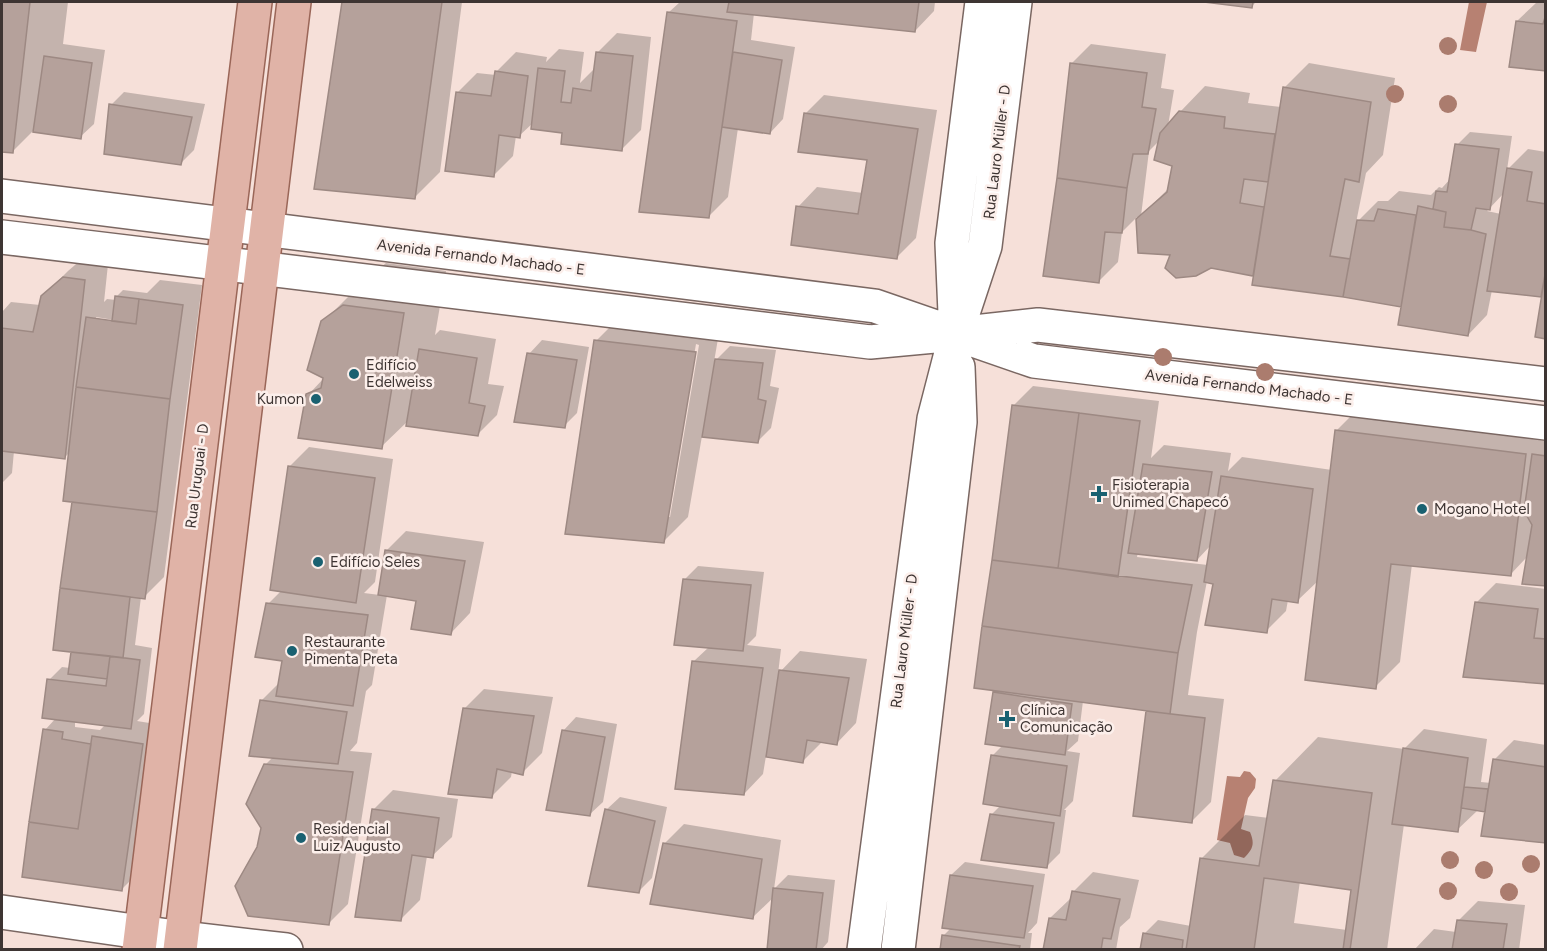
<svg xmlns="http://www.w3.org/2000/svg" width="1547" height="951" viewBox="0 0 1547 951" font-family="Figtree,sans-serif">
	<style>
		.water { fill: #b78172 }
		.shadow { fill: #0003; fill-rule: evenodd }
		.building { fill: #b5a19b; stroke: #9d8983; stroke-width: 1.5 }
		.lines { fill: none; stroke-linecap: round; stroke-linejoin: round }
		.minor-casing { stroke: #7a6762; stroke-width: 36 }
		.major-casing { stroke: #9a6658; stroke-width: 36 }
		.minor { stroke: #fff; stroke-width: 33 }
		.major { stroke: #e0b3a7; stroke-width: 33 }
		.tree { fill: #ab7c6e }
		.poi-dot { fill: #1a6171; stroke: #fcefeb; stroke-width: 2 }
		.labels { text-anchor: middle; stroke-width: 5; stroke-linejoin: round; paint-order: stroke }
		.street-label { font-size: 15px; fill: #3e3533; stroke: #fcefeb }
		.poi-label { font-size: 15px; fill: #3e3533; stroke: #fcefeb; text-anchor: start }
	</style>
	<rect width="100%" height="100%" fill="#f6e0d9"/>
	<path class="water" d="M1469 2H1487L1476 52 1460 50Z
		M1244 771 1250 772 1256 779 1255 788 1248 798 1241 829 1250 832C1255 844 1253 849 1244 858L1234 855 1230 843 1217 840 1227 776 1240 777Z"/>
	<path class="shadow" d="M2 2H68L63 44 105 50 94 124 80 137 33 131 12 152 2 150Z
		M344 2H462L440 172 415 197 315 188Z
		M680 2H935L934 11 915 31 754 13 751 40 795 47 783 119 770 133 738 128 728 197 708 217 668 13Z
		M1216 2H1256L1252 6Z
		M1537 2 1546 3V70L1517 21Z
		M617 33 651 37 641 130 621 150 534 122 519 136H516L513 156 494 175 457 93 477 73 496 75V72L516 52 547 57 546 62 559 49 584 52 580 83 594 69 597 53Z
		M1091 44 1166 54 1161 88 1174 90 1168 126 1180 112 1205 86 1250 93 1248 103 1281 107 1284 88 1309 63 1395 78 1383 155 1366 173 1356 223 1378 201H1388L1399 191 1431 195 1439 187 1442 188 1451 178 1457 145 1470 132 1512 136 1507 170 1528 149 1546 152V338L1543 296 1492 290 1487 315 1468 335 1402 305 1343 296 1255 275 1211 267 1172 254 1140 252 1137 217 1122 232 1118 262 1098 282 1072 63ZM1160 140 1174 165 1169 188 1141 216 1149 151ZM1504 193 1501 214 1487 211Z
		M124 92 205 104 194 150 181 163 111 105Z
		M824 95 937 110 916 238 897 257 798 207 817 187 863 193 869 159 805 114Z
		M89 253 109 255 104 302 107 299 116 300 117 296 123 290 147 293 160 280 202 285 164 577 144 597H141L135 645 152 648 144 714 137 721 162 725 141 870 121 890 45 730 56 718 49 680 62 667 70 668 72 650 73 501 71 451 65 457 14 451 12 473 2 483V312L11 302 40 305 43 296 68 271ZM96 317 114 320V323L96 320ZM75 720 106 724 100 730 75 727Z
		M386 263 446 271 435 335 440 330 496 339 488 384 504 386 497 415 477 435 409 420 381 447 308 395 325 377 323 322 366 279Z
		M621 316 720 327 714 362 730 346 776 350 770 386 779 388 771 428 758 441 702 436 688 517 663 542 596 341ZM696 344 699 345 670 517H667Z
		M542 340 589 347 577 413 564 426 529 354Z
		M1033 386 1159 401 1151 458 1164 445 1231 453 1228 471 1242 457 1332 470 1337 430 1362 405 1546 429V585L1528 556 1510 575 1412 564 1400 662 1375 687 1319 580 1297 601 1288 600 1286 611 1266 631 1215 582 1207 581 1197 632 1188 695 1224 699 1211 802 1191 822 1135 814 1148 710 1083 701 1078 741 1067 751 1080 753 1073 801 1064 810H1066L1060 853 1047 866 991 815 1001 805 985 803 993 755 1003 745 994 693 998 690 994 561 1014 405ZM1211 545 1208 565 1137 557 1138 552 1197 560Z
		M309 447 393 459 375 582 364 593 380 595 386 551 406 531 484 542 470 613 451 633 418 600 387 595 372 685 366 691 357 743 350 751 372 753 348 904 329 923 258 847 262 828 265 765 273 757 261 701 280 682 284 659 268 604 281 591 290 466Z
		M698 566 764 572 756 636 747 645 781 649 778 674 800 651 867 659 856 723 837 743 822 742 803 761 766 756 763 774 744 794 694 661 709 647 684 580Z
		M1496 583 1546 589V683L1476 603Z
		M484 689 553 697 542 753 522 773 512 771 511 777 491 797 465 708Z
		M576 717 617 724 603 802 589 815 563 731Z
		M1424 729 1487 739 1481 782 1491 783 1494 760 1514 740 1546 745V842L1487 810 1477 809V811L1457 830 1404 824 1387 950H1142L1145 933 1158 920 1191 926 1201 859 1245 815 1269 818 1275 781 1318 737 1404 749ZM1300 881 1353 888 1347 930 1294 923Z
		M393 790 458 799 452 837 432 856H427L420 900 400 920 373 810Z
		M620 797 667 807 652 878 639 891 606 810Z
		M684 824 781 840 774 889 788 875 835 880 828 942 821 950H769L774 897 753 917 664 844Z
		M965 862 1045 874 1037 923 1028 933H1032L1030 950H941L943 936 952 927 951 875Z
		M1093 872 1139 880 1130 918 1120 927 1116 950H1045L1050 918 1070 899H1072L1073 892Z
		M1478 901 1525 905 1519 950H1414L1434 929 1456 932 1458 921Z"/>
	<path class="building" d="M2 2H30L13 153 2 152Z
		M342 2H442L415 199 314 189Z
		M729 2H919L915 32 727 12Z
		M1204 2H1253L1252 8Z
		M667 12 737 21 709 218 639 212Z
		M1546 14V71L1509 67 1516 21 1543 24Z
		M596 52 633 56 622 151 561 144 562 133 531 129 538 68 565 71 561 102 571 103 573 88 591 91Z
		M733 52 782 60 770 134 722 127Z
		M44 56 92 63 81 139 33 132Z
		M1070 63 1147 73 1142 107 1156 109 1148 154H1133L1127 188 1057 178Z
		M495 71 528 76 520 138 499 135 494 177 445 171 456 92 491 96Z
		M1283 87 1371 102 1359 182 1345 179 1330 256 1350 259 1343 297 1252 285Z
		M109 104 192 117 181 165 104 154Z
		M1179 111 1225 117 1224 128 1275 134 1268 182 1244 179 1240 203 1264 207 1253 276 1211 268 1196 276 1176 278 1165 268 1170 255 1138 253 1136 219 1167 192 1172 166 1154 160 1160 133Z
		M804 113 918 129 897 259 791 245 796 206 858 214 867 160 798 152Z
		M1455 144 1499 149 1490 210 1476 208 1471 230 1444 227 1446 212 1433 209 1436 191 1447 192Z
		M1507 168 1532 172 1527 201 1546 204V269L1541 297 1487 291Z
		M1057 178 1127 188 1122 233 1105 232 1099 283 1043 276Z
		M1418 206 1446 212 1444 227 1471 230 1486 234 1468 336 1398 325Z
		M1378 209 1416 215 1401 307 1343 297 1357 220 1374 221Z
		M1546 269V339L1535 337Z
		M63 277 85 280 65 459 2 451V328L33 332 41 296Z
		M115 296 139 299 136 324 112 321Z
		M139 299 183 305 170 399 76 387 86 317 136 324Z
		M343 305 404 313 382 449 298 438 306 394 321 388 323 378 307 370 321 321Z
		M594 340 696 352 664 543 565 534Z
		M419 349 477 358 469 403 485 406 478 436 406 426Z
		M527 353 577 360 565 428 514 422Z
		M715 359 763 363 758 399 766 401 758 443 702 437Z
		M76 387 170 399 157 512 63 501Z
		M1012 405 1079 413 1058 568 992 560Z
		M1079 413 1140 421 1118 577 1058 568Z
		M1335 430 1526 454 1511 576 1391 564 1376 689 1305 680Z
		M1532 454 1546 456V586L1522 584 1532 525 1524 511Z
		M1143 464 1212 472 1197 561 1128 553Z
		M288 466 375 478 356 603 270 590Z
		M1221 476 1313 489 1298 603 1272 599 1267 633 1205 625 1213 584 1204 582Z
		M72 502 157 512 145 599 60 588Z
		M385 550 465 561 451 635 411 629 416 601 378 595Z
		M992 560 1192 585 1178 653 982 626Z
		M683 579 751 585 743 651 674 645Z
		M60 588 130 597 123 658 53 650Z
		M1475 602 1538 609 1534 638 1546 639V684L1463 677Z
		M266 603 368 615 353 706 276 696 282 661 255 657Z
		M982 626 1178 653 1170 714 974 688Z
		M71 652 110 656 107 679 68 674Z
		M110 656 140 660 131 729 42 718 47 679 106 686Z
		M692 661 763 668 744 795 675 789Z
		M779 670 849 678 837 745 807 740 803 763 766 757Z
		M993 692 1072 704 1065 755 985 744Z
		M260 700 347 712 338 764 249 756Z
		M463 708 534 716 523 775 497 769 492 798 448 794Z
		M1146 711 1205 718 1192 823 1133 816Z
		M43 729 63 732 62 739 91 744 78 829 29 822Z
		M562 730 605 737 590 816 546 810Z
		M92 736 143 744 122 891 22 877 29 822 78 829Z
		M1403 748 1468 758 1458 832 1392 824Z
		M991 755 1067 766 1060 816 983 804Z
		M1493 759 1546 767V843L1481 836Z
		M264 764 353 772 329 925 248 916 235 886 257 847 261 828 246 804Z
		M1273 780 1372 793 1350 950H1343L1351 890 1264 878 1254 950H1186L1200 858 1259 866Z
		M1464 787 1488 789 1485 812 1461 808Z
		M372 809 439 818 433 858 412 855 401 921 355 917Z
		M605 809 655 821 639 893 588 886Z
		M990 814 1054 823 1047 868 981 860Z
		M663 843 762 859 753 919 650 904Z
		M950 875 1033 886 1024 938 942 928Z
		M773 888 823 893 816 950H767Z
		M1072 891 1120 899 1111 939 1103 938 1101 950H1043L1049 918 1066 920Z
		M1457 920 1507 924 1503 950H1452Z
		M1143 933 1183 940 1182 950H1140Z
		M942 935 1020 946 1019 950H940Z"/>
	<g class="lines">
		<g class="minor-casing">
			<path id="minor" d="M2 196 875 306 1034 361 1546 423
				M2 237 870 342 956 334 1038 325 1546 384
				M955 313 952 243 982 2
				M2 912 182 938 286 950
				M864 950 934 419 956 334 985 246 1015 2
				M898 950 960 422 958 367"/>
		</g>
		<g class="major-casing">
			<path id="major" d="M139 950 255 2
				M180 950 294 2"/>
		</g>
		<use href="#minor" class="minor"/>
		<use href="#major" class="major"/>
	</g>
	<g class="tree">
		<circle cx="1448" cy="46" r="9"/>
		<circle cx="1395" cy="94" r="9"/>
		<circle cx="1448" cy="104" r="9"/>
		<circle cx="1163" cy="357" r="9"/>
		<circle cx="1265" cy="372" r="9"/>
		<circle cx="1450" cy="860" r="9"/>
		<circle cx="1531" cy="864" r="9"/>
		<circle cx="1484" cy="870" r="9"/>
		<circle cx="1448" cy="891" r="9"/>
		<circle cx="1509" cy="892" r="9"/>
	</g>
	<g class="poi-dot">
		<circle cx="354" cy="374" r="6"/>
		<circle cx="316" cy="399" r="6"/>
		<path d="M1096 485h6v6h6v6h-6v6h-6v-6h-6v-6h6z"/>
		<circle cx="1422" cy="509" r="6"/>
		<circle cx="318" cy="562" r="6"/>
		<circle cx="292" cy="651" r="6"/>
		<path d="M1004 710h6v6h6v6h-6v6h-6v-6h-6v-6h6z"/>
		<circle cx="301" cy="838" r="6"/>
	</g>
	<g class="labels">
		<g class="street-label">
			<text transform="translate(997 152) rotate(-83)" y="5">Rua Lauro Müller - D</text>
			<text transform="translate(481 257) rotate(7)" y="5">Avenida Fernando Machado - E</text>
			<text transform="translate(1249 387) rotate(7)" y="5">Avenida Fernando Machado - E</text>
			<text transform="translate(197 476) rotate(-83)" y="5">Rua Uruguai - D</text>
			<text transform="translate(904 641) rotate(-83)" y="5">Rua Lauro Müller - D</text>
		</g>
		<g class="poi-label">
			<text x="366" y="370">Edifício<tspan x="366" dy="17">Edelweiss</tspan></text>
			<text x="304" y="404" text-anchor="end">Kumon</text>
			<text x="1112" y="490">Fisioterapia<tspan x="1112" dy="17">Unimed Chapecó</tspan></text>
			<text x="1434" y="514">Mogano Hotel</text>
			<text x="330" y="567">Edifício Seles</text>
			<text x="304" y="647">Restaurante<tspan x="304" dy="17">Pimenta Preta</tspan></text>
			<text x="1020" y="715">Clínica<tspan x="1020" dy="17">Comunicação</tspan></text>
			<text x="313" y="834">Residencial<tspan x="313" dy="17">Luiz Augusto</tspan></text>
		</g>
	</g>
	<rect width="1547" height="951" fill="none" stroke="#3e3533" stroke-width="6"/>
</svg>
